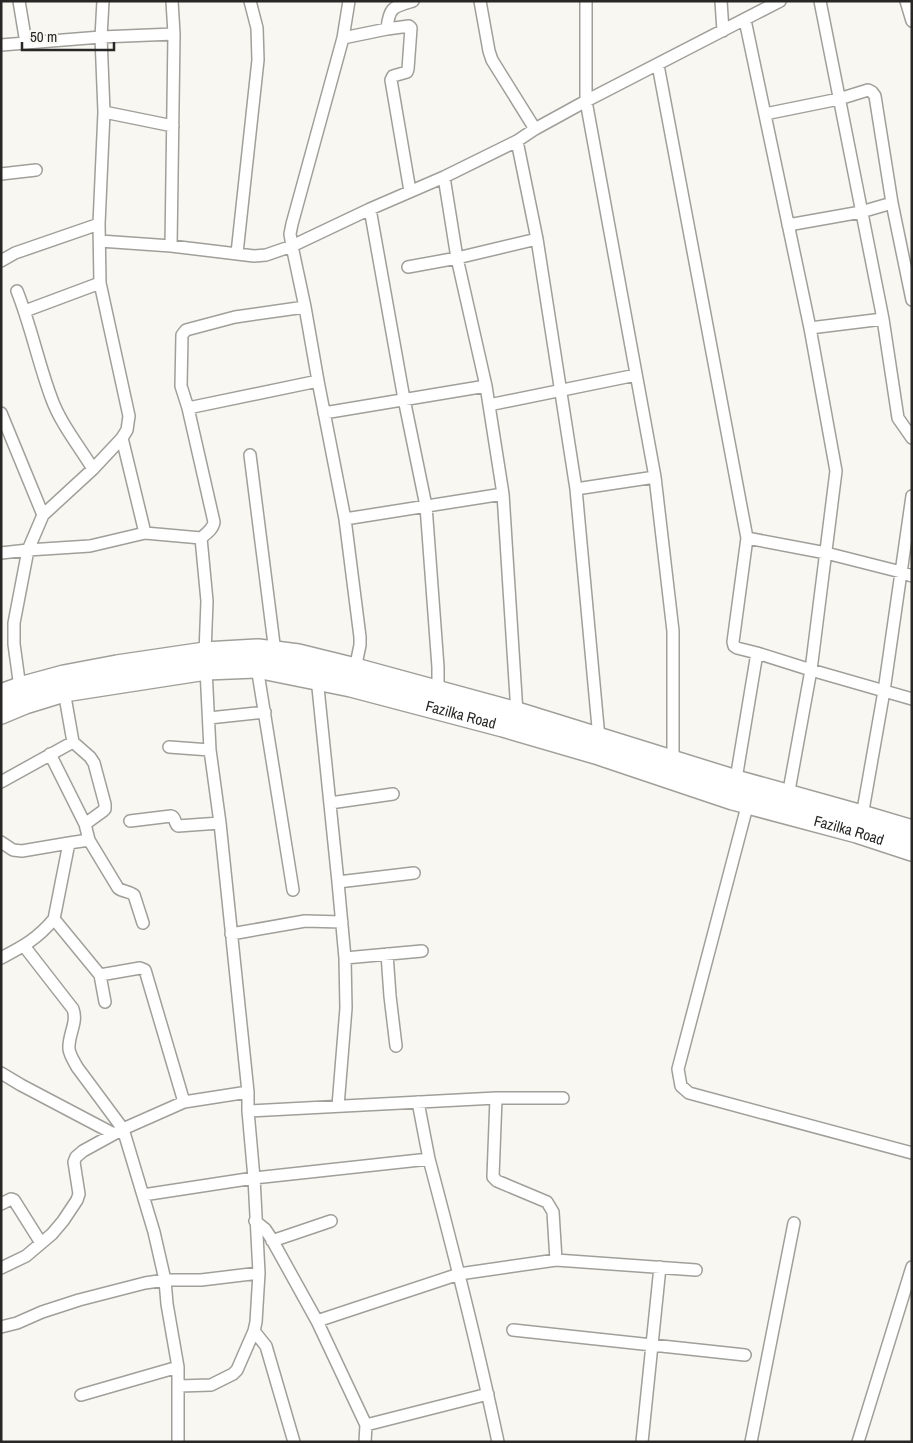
<svg xmlns="http://www.w3.org/2000/svg" width="913" height="1443" viewBox="0 0 913 1443" font-family="'Archivo Narrow',sans-serif">
	<style>
		.lines { fill: none; stroke-linecap: round; stroke-linejoin: round }
		.street-casing { stroke: #a09f9a; stroke-width: 14 }
		.highway-casing { stroke: #a09f9a; stroke-width: 24 }
		.street { stroke: #fff; stroke-width: 11 }
		.highway { stroke: #fff; stroke-width: 21 }
		.labels { text-anchor: middle; stroke-width: 4; stroke-linejoin: round; paint-order: stroke }
		.street-label { font-size: 15px; fill: #282725; stroke: #f8f7f2 }
	</style>
	<rect width="100%" height="100%" fill="#f8f7f2"/>
	<g class="lines">
		<g class="street-casing">
			<path id="street" d="M19 1 26 43
				M349 1 343 38 292 224 290 234 292 246 305 307 318 381 345 519 360 637V645L355 669
				M480 1 489 51 492 60 535 129
				M586 1V101L655 477 673 631V761
				M721 1 723 31
				M820 1 883 319 898 418 912 438
				M906 1 912 21
				M745 20 810 328 836 471 811 670 788 796
				M387 29 409 26 411 28 408 69 407 72 393 76 391 80 410 191
				M343 38 387 29C389 7 393 7 413 1
				M1 45 101 37 174 34
				M658 65 747 538 733 642 734 646 737 648 757 653 735 785
				M104 112 173 126
				M765 114 839 99 868 90 872 92 875 96 892 203 912 300
				M517 141 537 239 576 489 599 738
				M1 174 36 170
				M444 177 457 258 486 386 503 494 517 713
				M370 209 404 399 426 506 438 667V691
				M788 225 861 212 892 203
				M100 241 171 246 254 256 266 255 292 246 370 209 444 177 517 141 535 129 586 101 780 1
				M171 246 174 34 172 1
				M237 253 258 60 257 28 250 1
				M1 261 15 253 99 224
				M408 267 457 258 537 239
				M17 291C31 326 38 362 51 397 60 423 79 446 93 469
				M25 311 100 283
				M810 328 883 319
				M489 405 636 375
				M188 408 181 386 182 335 186 330 235 317 305 307
				M1 413 43 515
				M324 413 486 386
				M122 438 145 533 201 538 207 601 205 653
				M250 455 275 652
				M576 489 655 477
				M345 519 503 494
				M201 538C207 533 213 529 214 522L188 408 318 381
				M747 538 826 553 901 572 912 576
				M1 553 28 550 43 515 93 469 122 438 127 430 129 416 100 283 99 224 104 112 101 37 103 1
				M757 653 811 670 912 699
				M257 667 293 890
				M317 678 338 882 345 958 346 1008 338 1106
				M20 688 14 644V623L28 550 90 546 145 533
				M209 718 265 712
				M73 742 90 757 94 763 105 804V809L103 811 85 824
				M169 747 210 750
				M50 754 85 824 89 840 118 888C123 892 129 891 134 895L143 923
				M1 782 73 742 64 691
				M749 799 678 1069 681 1086 689 1093 912 1153
				M330 803 393 794
				M862 816 884 691 912 496
				M130 821 171 816C176 817 174 823 178 826L220 823
				M89 840 69 843 54 919 100 975 105 1002
				M1 842 13 850 22 851 69 843
				M338 882 414 873
				M231 934 305 921 342 922
				M24 946 73 1009C78 1023 68 1034 69 1049 70 1056 74 1061 77 1067L123 1129 154 1232 165 1280 167 1304 178 1367V1442
				M387 954 390 996 396 1046
				M1 958C24 946 37 939 54 919
				M345 958 422 951
				M100 975 140 968 145 970 184 1102
				M1 1073 21 1085 114 1134
				M496 1098 493 1177 497 1181 547 1202 553 1212 556 1260
				M418 1102 429 1159
				M248 1111 496 1098H563
				M143 1195 254 1178 429 1159C454 1253 478 1347 498 1442
				M1 1204 11 1199 14 1200 41 1243
				M255 1221 265 1229 271 1238 317 1321 366 1425 365 1442
				M272 1241 331 1221
				M1 1268 26 1256 52 1234 63 1221 77 1200 79 1194 74 1162 76 1157 83 1151 123 1129 184 1102 248 1092
				M317 1321 459 1274 556 1260 696 1270
				M1 1327 17 1323 42 1312 79 1300 145 1283 165 1280H201L259 1273
				M513 1330 745 1355
				M254 1331 266 1346 294 1442
				M179 1386 211 1385 233 1374 237 1370 254 1331 256 1322 259 1273 254 1178 248 1111V1092L220 823 210 750 206 669
				M81 1395 178 1367
				M366 1425 488 1394
				M642 1442 660 1267
				M751 1442 794 1223
				M858 1442 912 1267"/>
		</g>
		<g class="highway-casing">
			<g id="highway">
				<path d="M1 695 20 688 64 676 117 666 205 653 258 650 275 652 298 655 355 669 517 713 736 781 862 816 912 831"/>
				<path id="s1" d="M1 713 25 703 64 691 206 669 257 667 351 686 503 726 599 754 733 799 857 832 912 850"/>
			</g>
		</g>
		<use href="#street" class="street"/>
		<use href="#highway" class="highway"/>
	</g>
	<g class="labels">
		<g class="street-label">
			<text dy="5" stroke="none"><textPath href="#s1" startOffset="471">Fazilka Road</textPath></text>
			<text dy="5" stroke="none"><textPath href="#s1" startOffset="876">Fazilka Road</textPath></text>
		</g>
	</g>
	<rect width="913" height="1443" fill="none" stroke="#282725" stroke-width="5"/>
	<path d="M22 42v8h92v-8" fill="none" stroke="#282725" stroke-width="2.5"/>
	<text x="30" y="42" font-size="15" fill="#282725" stroke="#f8f7f2" stroke-width="4" paint-order="stroke">50 m</text>
</svg>
